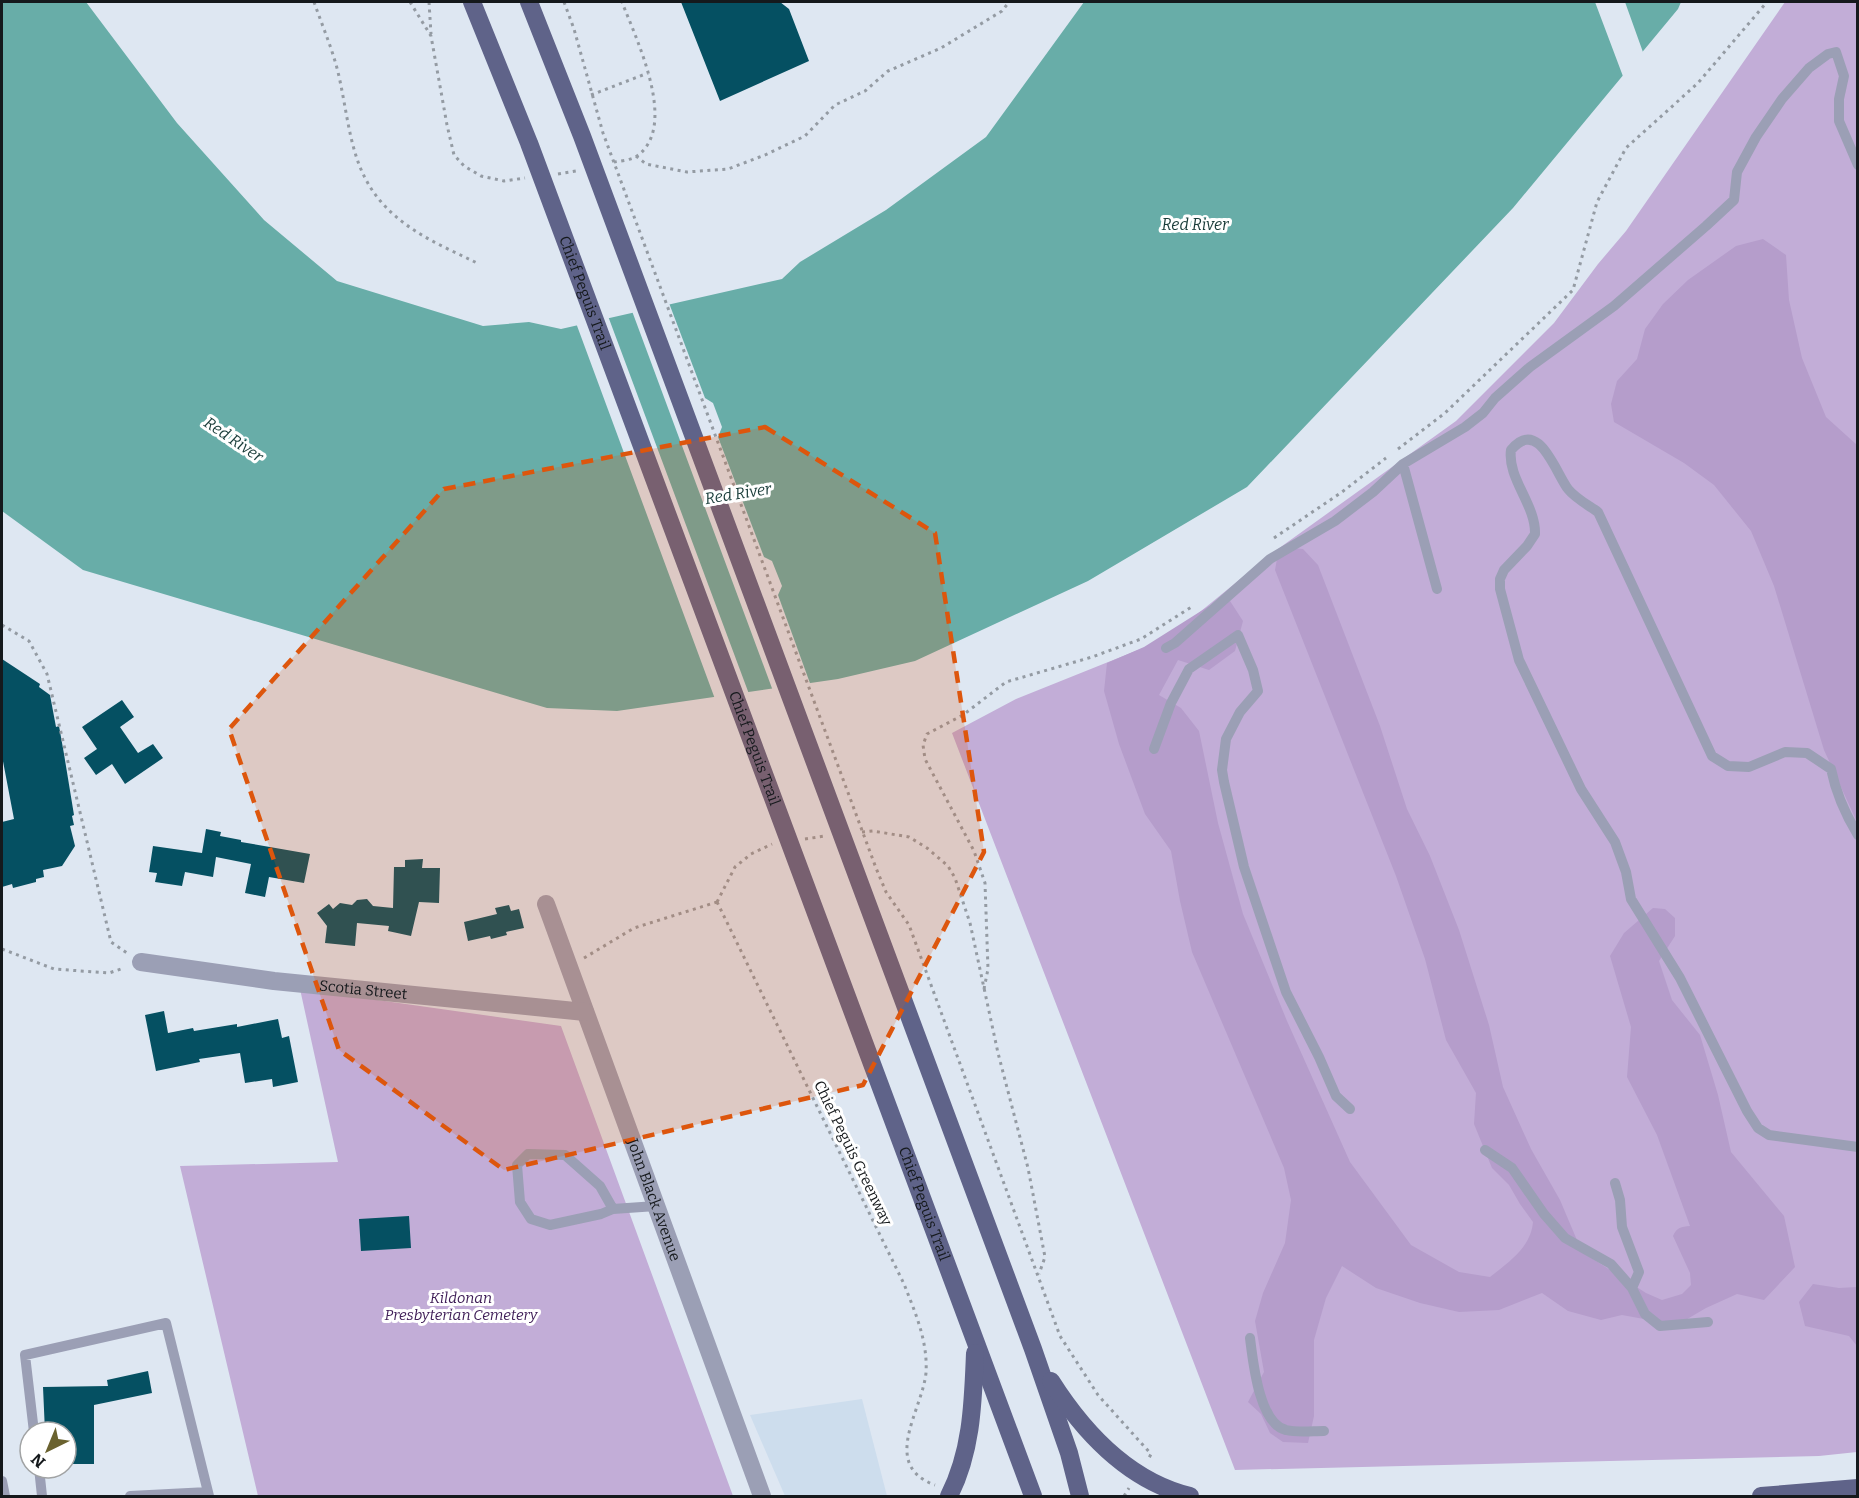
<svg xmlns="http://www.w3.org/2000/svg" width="1859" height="1498" viewBox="0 0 1859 1498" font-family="Bitter,serif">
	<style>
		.built { fill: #cddded }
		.green { fill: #c2add7 }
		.forest { fill: #b59dcb }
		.water { fill: #68ada8 }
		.pier { fill: #dee7f2 }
		.building { fill: #055062 }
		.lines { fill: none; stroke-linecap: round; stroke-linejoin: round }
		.path { stroke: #949ba3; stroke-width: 3; stroke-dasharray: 3 4.5; stroke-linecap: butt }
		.service { stroke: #9b9fb5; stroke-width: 10 }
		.minor { stroke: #9b9fb5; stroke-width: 18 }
		.primary { stroke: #5f6389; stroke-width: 18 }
		.marked { fill: #dd560d; fill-opacity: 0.2; stroke: #dd560d; stroke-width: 4.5; stroke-dasharray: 12 8; stroke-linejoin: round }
		.labels { text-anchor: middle; stroke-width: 6; stroke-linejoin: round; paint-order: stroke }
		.street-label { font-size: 15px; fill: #15191c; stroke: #fff }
		.park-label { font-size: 15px; font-style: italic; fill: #3e1d56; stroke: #fff }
		.water-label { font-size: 16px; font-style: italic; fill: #183b38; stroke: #fff }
	</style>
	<rect width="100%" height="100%" fill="#dee7f2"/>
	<path class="built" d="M862 1399 887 1496H785L750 1415Z"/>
	<path class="green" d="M1785 2H1857V1452L1819 1456 1235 1470 952 733 1016 699 1168 638 1271 554 1456 421 1554 323 1598 264 1626 231Z
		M300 989 561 1026 733 1496H258L180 1166 338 1162Z"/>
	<path class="forest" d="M1763 239 1786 255 1789 300 1802 358 1826 417 1857 445V822L1824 750 1774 586 1751 531 1714 485 1684 463 1614 422 1611 404 1617 381 1637 359 1645 329 1663 304 1688 280 1736 246Z
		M1292 548 1303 549 1318 565 1380 726 1407 809 1430 856 1459 930 1489 1025 1503 1087 1531 1149 1560 1200 1582 1252 1646 1293 1662 1300 1682 1294 1691 1285 1690 1273 1673 1236C1677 1227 1681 1227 1690 1226L1657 1135 1627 1077 1631 1027 1610 956 1624 933 1653 908 1665 909 1675 918V936L1659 961 1672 1000 1700 1035 1718 1095 1731 1152 1784 1216 1795 1267 1764 1300 1737 1294 1706 1308 1677 1325 1622 1315 1601 1320 1568 1311 1542 1293 1499 1310 1459 1312 1420 1303 1376 1288 1342 1266 1326 1298 1314 1340V1416L1308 1443 1283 1442 1270 1433 1261 1414 1248 1402 1264 1372 1255 1321 1263 1293 1285 1243 1291 1200 1284 1168 1192 952 1180 901 1171 851 1145 814 1119 744 1104 691 1107 663 1144 647 1209 606 1230 601 1243 621 1235 651 1209 670 1178 660 1159 695 1181 708 1199 731 1218 823 1243 914 1287 1021 1350 1162 1411 1245 1459 1272 1490 1277C1509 1262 1531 1247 1533 1222L1520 1204 1509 1185 1492 1168 1474 1124 1476 1093 1446 1040 1425 959 1396 876 1275 570 1277 559Z
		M1813 1284 1839 1288 1857 1287V1346L1849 1336 1805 1326 1799 1302Z"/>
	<path class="water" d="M2 2H86L177 123 264 220 337 281 483 326 529 322 561 329 782 279 800 262 886 210 986 137 1084 2H1681L1678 9 1513 208 1247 487 1088 581 915 661 838 679 617 711 547 708 83 570 2 511Z"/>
	<path class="pier" d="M1595 2H1625L1644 55 1624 79Z
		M669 303 705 398 713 403 722 427 718 437 764 557 772 561 782 586 778 595 811 686 773 691 632 311Z
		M608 316 749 694 715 699 576 323Z"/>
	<path class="building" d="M681 2H780L789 9 809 61 720 101Z
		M2 659 40 684 39 687 50 695 56 727 59 726 64 754 74 815 72 816 74 825 70 826 75 846 62 866 43 870 44 877 36 879V882L13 888 12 884 2 887V822L14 819 2 756Z
		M122 700 134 717 120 727 138 753 153 744 163 758 125 784 112 764 96 775 84 758 97 749 82 727Z
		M206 829 221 832 220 836 241 840V842L310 854 304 883 269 877 265 897 245 893 251 864 216 857 213 877 185 872 182 886 155 882 157 873 149 872 153 846 202 853Z
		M423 859 422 868H440L439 903 419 902 411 936 388 931 389 926 357 923 355 946 325 943 327 926 317 913 329 904 333 909 340 903 352 905 357 900 367 899 373 906 393 908 394 867H405V860Z
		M509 905 511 911 519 909 524 928 506 932 507 935 491 939 490 936 468 941 464 922 497 914 495 908Z
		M164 1011 168 1033 193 1028 194 1031 237 1024V1027L278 1019 282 1038 289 1036 298 1082 273 1087 272 1079 245 1083 240 1053 199 1059 200 1062 156 1071 145 1015Z
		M409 1216 411 1248 361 1251 359 1219Z
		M148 1371 152 1393 94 1405V1464H66V1432H45L43 1387 108 1386 107 1380Z"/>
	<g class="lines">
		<path class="path" d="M314 2C322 25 332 48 338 72 352 132 349 182 404 223 426 240 453 251 477 263
			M410 2 431 36 447 125 454 155 464 166 481 176 504 181 525 178
			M429 2 431 34
			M564 2 574 29 603 133 876 868 886 892 909 925 1060 1336 1098 1395 1151 1454 1148 1460
			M591 95 648 73
			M636 156 646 164 687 172 728 169 765 155 805 136 835 105 865 91 888 71 941 48 1002 11 1009 2
			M614 162C621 161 631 160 637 156 679 126 636 39 622 2
			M558 174 576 171
			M1398 449 1445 413 1573 290 1597 202 1626 148 1698 83 1767 2
			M1274 538 1342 492 1386 458
			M2 625 29 641 47 674 111 942 127 953
			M862 832 873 831 909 837 927 848 948 866 955 878 970 923 998 1053 1028 1168 1045 1257 1039 1274
			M805 839 825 836
			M717 902 735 867 751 854 772 844
			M717 902 904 1284C915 1312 928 1341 926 1373 922 1411 880 1465 935 1485
			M2 949 54 969 109 973 124 968
			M584 958 634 928 717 902
			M984 989 988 969 985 883 974 851 925 759 923 745 927 734 963 715 1006 682 1092 657 1141 639 1193 606
			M1124 1496 1129 1488"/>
		<path class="service" d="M1403 464 1437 589
			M1166 648 1175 643 1270 559 1335 521 1373 492 1403 464 1465 427 1483 413 1495 398 1530 367 1614 306 1706 226 1734 200 1737 172 1756 137 1782 99 1809 68 1828 54 1836 52 1844 76 1839 99V121L1858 165
			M1154 749 1171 703 1189 669 1238 635 1253 670 1258 691 1240 712 1226 739 1222 770 1224 782 1244 867 1286 992 1319 1057 1336 1096 1350 1109
			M1858 835C1845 814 1836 793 1831 769L1807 753 1785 752 1749 767 1728 766 1712 756 1598 512C1588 505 1575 498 1568 489 1555 472 1539 417 1511 450 1507 478 1536 505 1535 534L1527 546 1504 570 1500 579V589L1519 660 1581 789 1615 842 1626 872 1631 899 1680 978 1747 1111 1758 1128 1769 1135 1858 1147
			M1485 1150 1512 1168 1544 1214 1565 1238 1611 1264 1632 1288 1645 1314 1660 1326 1708 1322
			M1615 1183 1620 1200 1622 1227 1639 1272 1632 1288
			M613 1209 601 1214 550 1225 531 1219 520 1202 517 1165 528 1154 565 1155 600 1186 613 1209 656 1206
			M1250 1338C1253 1361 1259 1424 1286 1430 1298 1433 1312 1431 1324 1431
			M34 1432 25 1355 166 1323 209 1496
			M39 1468 42 1496
			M2 1481 5 1496
			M130 1496 208 1492"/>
		<g class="minor">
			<path id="s1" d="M546 904 762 1496"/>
			<path id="s2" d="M141 962 274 981 585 1012"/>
		</g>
		<g class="primary">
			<path id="s3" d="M472 2 529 143 1033 1496"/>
			<path d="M529 2 582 136 1033 1349 1069 1453 1080 1496"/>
			<path d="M1051 1381C1084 1433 1129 1481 1190 1496"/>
			<path d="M949 1496C972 1451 973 1402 975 1353"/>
			<path d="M1761 1496 1858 1488"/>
		</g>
	</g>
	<path class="marked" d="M765 427 935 533 984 852 863 1085 504 1170 339 1050 229 729 444 489Z"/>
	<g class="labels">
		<g class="street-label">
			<text dy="5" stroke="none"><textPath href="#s3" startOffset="312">Chief Peguis Trail</textPath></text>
			<text dy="5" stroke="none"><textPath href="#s3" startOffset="798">Chief Peguis Trail</textPath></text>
			<text dy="5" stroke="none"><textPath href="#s2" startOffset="224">Scotia Street</textPath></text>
			<text transform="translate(853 1153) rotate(64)" y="5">Chief Peguis Greenway</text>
			<text dy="5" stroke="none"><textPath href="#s1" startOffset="315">John Black Avenue</textPath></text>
			<text dy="5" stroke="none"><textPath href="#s3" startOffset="1284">Chief Peguis Trail</textPath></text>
		</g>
		<g class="park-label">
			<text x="461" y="1303">Kildonan<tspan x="461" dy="17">Presbyterian Cemetery</tspan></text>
		</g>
		<g class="water-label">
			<text x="1195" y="230">Red River</text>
			<text transform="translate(234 439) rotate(34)" y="6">Red River</text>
			<text transform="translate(738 493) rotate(-9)" y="6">Red River</text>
		</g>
	</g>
	<rect width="1859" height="1498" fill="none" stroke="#15191c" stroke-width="6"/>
	<g transform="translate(48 1450) rotate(223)"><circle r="28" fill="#ffffff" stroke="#a1a3a4" stroke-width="1.5"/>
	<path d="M0-4.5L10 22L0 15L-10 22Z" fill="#6a622f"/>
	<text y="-9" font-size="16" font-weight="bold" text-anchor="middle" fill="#15191c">N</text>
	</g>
</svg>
